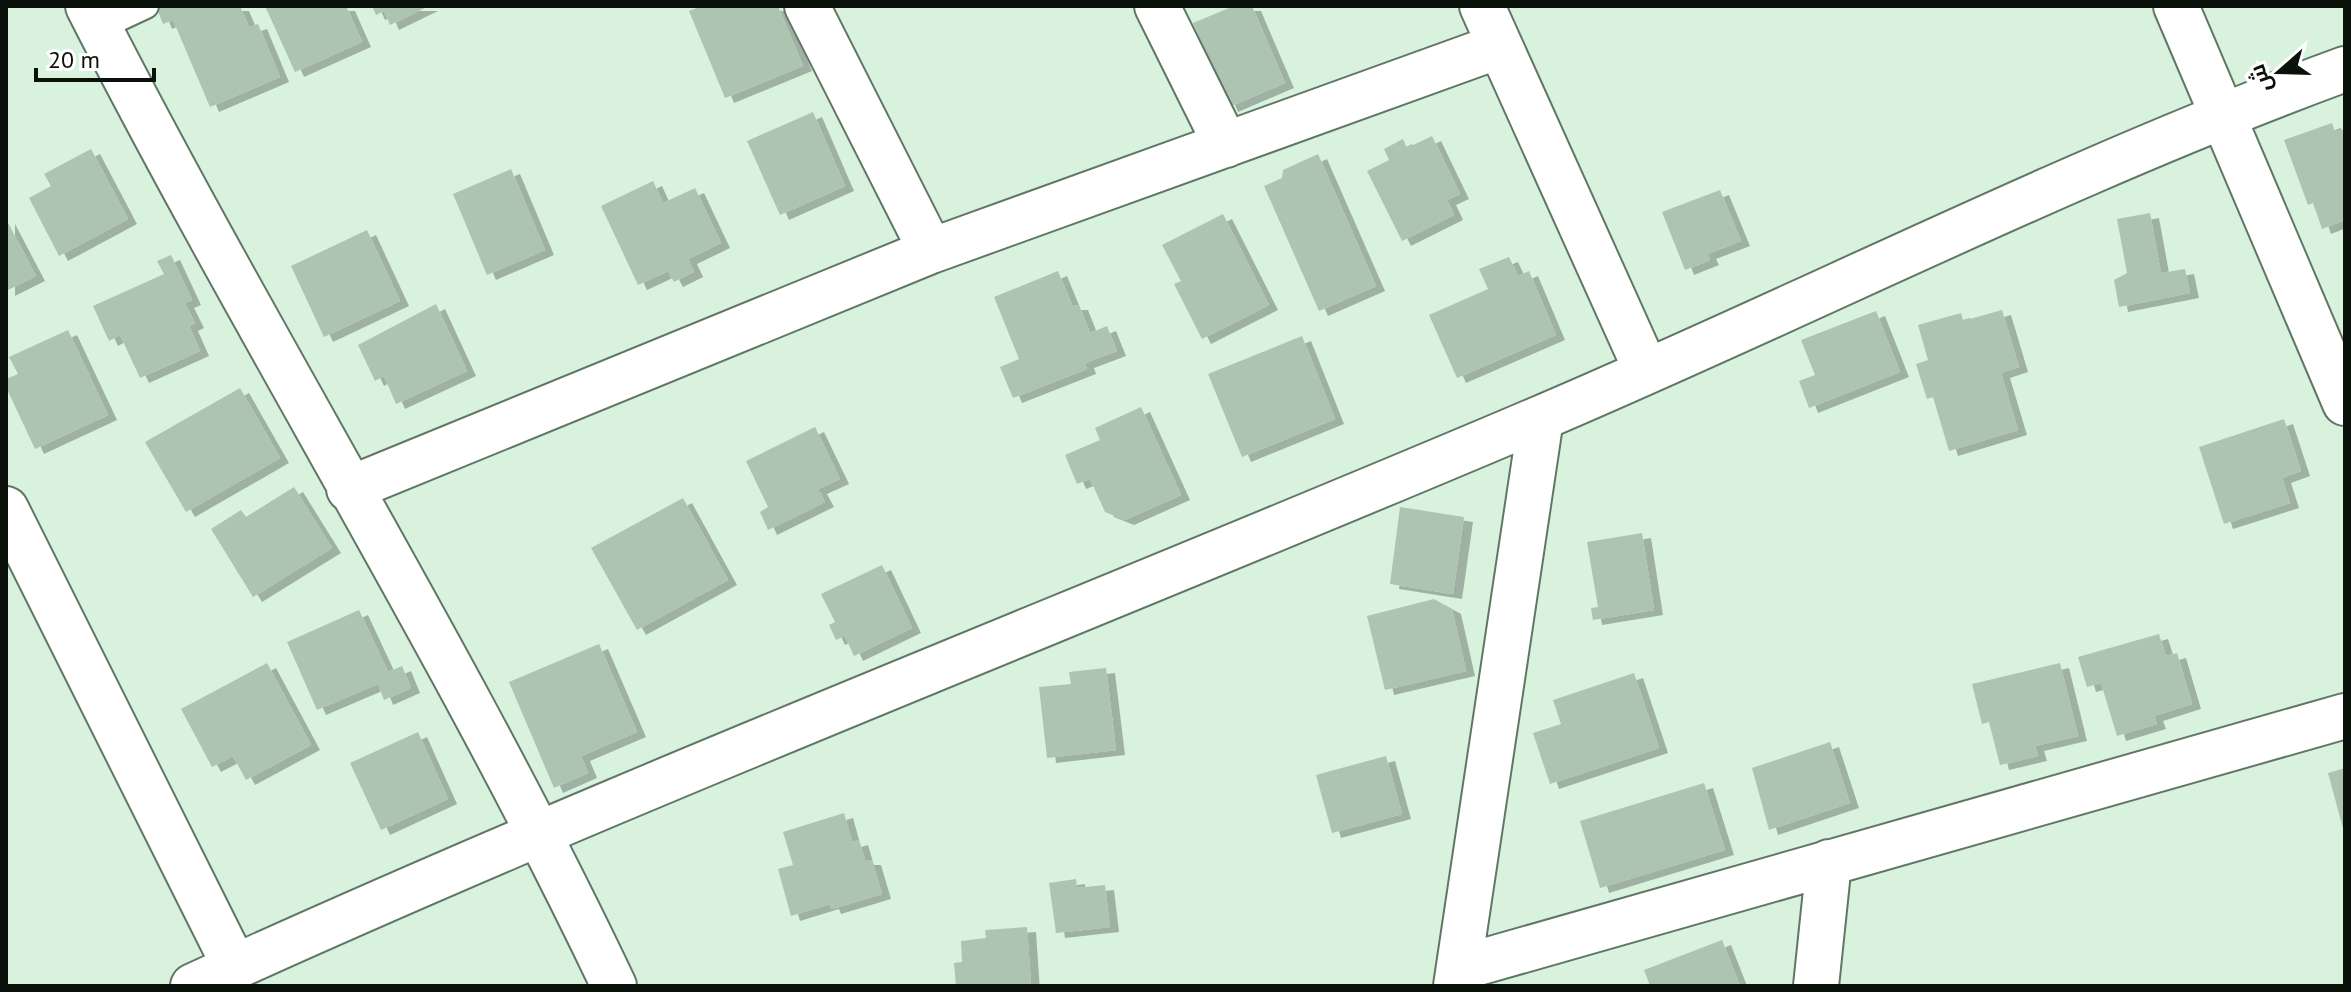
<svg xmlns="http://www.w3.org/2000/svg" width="2351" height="992" viewBox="0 0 2351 992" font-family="'PT Sans',Cairo,sans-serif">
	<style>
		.building { fill: #acc4b0; filter: url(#shadow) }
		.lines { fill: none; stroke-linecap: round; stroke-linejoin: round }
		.lane-casing { stroke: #617765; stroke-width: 28 }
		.street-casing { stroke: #617765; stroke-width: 48 }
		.lane { stroke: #fff; stroke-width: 24 }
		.street { stroke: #fff; stroke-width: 44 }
	</style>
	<defs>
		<filter id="shadow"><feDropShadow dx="9" dy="5" stdDeviation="0" flood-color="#0004"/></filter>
	</defs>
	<rect width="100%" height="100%" fill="#d9f2dd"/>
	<path class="building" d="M156 6H240L249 27 258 24 280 77 210 107 173 20 163 24Z
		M265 6H346L362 42 295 72Z
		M372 6H429L390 25 384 11 376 15Z
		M702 6H778L803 66 725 98 689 11Z
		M1234 6H1252L1285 83 1229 107 1193 23Z
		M813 112 845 186 780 215 747 141Z
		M2332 123 2335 132 2345 129V220L2322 229 2313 203 2308 205 2284 140Z
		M1432 136 1460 194 1447 200 1454 215 1402 241 1367 171 1389 160 1384 149 1403 139 1407 148Z
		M91 149 128 219 59 256 29 198 51 186 44 174Z
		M1318 154 1376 286 1319 311 1264 186 1282 178 1283 170Z
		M511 169 545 250 487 275 453 194Z
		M653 181 663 203 695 188 721 243 688 259 694 272 674 282 668 271 638 285 601 206Z
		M1720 190 1741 241 1707 254 1710 260 1685 270 1662 212Z
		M2150 213 2161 273 2185 269 2190 293 2119 307 2114 280 2127 273 2117 219Z
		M1223 214 1269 305 1202 339 1174 284 1181 281 1162 245Z
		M6 219 36 276 6 291Z
		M367 230 400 301 324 337 291 266Z
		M171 255 192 300 185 303 195 323 189 326 200 351 140 378 120 335 109 341 93 306 164 274 157 261Z
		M1509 257 1518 276 1529 271 1556 335 1457 378 1429 315 1488 289 1479 269Z
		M1058 271 1072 305H1079L1090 333 1107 326 1117 351 1085 363 1087 369 1013 398 1000 367 1019 359 994 297Z
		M436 304 467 371 396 404 384 376 375 381 358 345Z
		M2002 310 2019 367 2001 373 2018 430 1949 451 1933 397 1927 399 1916 364 1928 360 1918 325 1961 313 1963 321Z
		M1876 311 1900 372 1809 408 1799 381 1815 375 1801 340Z
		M68 330 108 415 35 449 6 387V379L18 374 9 357Z
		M1302 336 1335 419 1242 457 1208 374Z
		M240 388 280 458 186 512 145 442Z
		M1141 407 1181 495 1125 520 1105 512 1090 479 1077 484 1065 455 1100 440 1095 428Z
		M2284 419 2301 471 2282 478 2290 503 2224 524 2199 447Z
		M815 427 840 479 818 489 825 502 768 530 760 512 768 507 746 461Z
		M294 487 332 548 253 597 211 529 241 510 246 517Z
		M683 498 728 580 637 630 591 548Z
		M1400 507 1464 517 1453 594 1390 584Z
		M1642 533 1654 610 1593 620 1591 608 1598 607 1587 542Z
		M882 565 912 628 854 656 845 636 836 640 829 625 835 622 821 594Z
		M1434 599 1452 609 1466 671 1385 690 1367 616Z
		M359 610 388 672 402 666 411 688 384 700 378 684 317 710 287 642Z
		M2159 634 2166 656 2177 653 2192 704 2154 716 2157 724 2117 736 2101 683 2087 687 2078 657Z
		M599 644 637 732 581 756 588 773 554 788 509 682Z
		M267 663 311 745 246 780 233 756 212 767 181 709Z
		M2060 663 2078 736 2035 746 2038 756 2000 765 1989 722 1982 724 1972 684Z
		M1106 668 1116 750 1047 758 1039 687 1071 684 1069 672Z
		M1634 673 1659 748 1550 784 1533 733 1561 724 1553 700Z
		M418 732 448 799 381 830 350 763Z
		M1830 742 1850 803 1769 830 1752 768Z
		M1386 756 1402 814 1332 833 1316 775Z
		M2345 768V832H2344L2328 773Z
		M1704 783 1725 850 1600 888 1580 821Z
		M844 813 852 842 859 840 865 860H872L882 894 832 909 830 904 791 916 778 869 793 865 783 832Z
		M1076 879 1077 888 1105 885 1110 927 1056 933 1049 883Z
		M1027 927 1031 986H956L954 963 962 962 961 941 986 938 985 930Z
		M1722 940 1740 986H1650L1644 970Z"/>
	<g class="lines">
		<g class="lane-casing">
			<path id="lane" d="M99 28 146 6"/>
		</g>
		<g class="street-casing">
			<path id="street" d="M88 6C256 336 455 651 614 986
				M807 6 931 251
				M1157 6 1226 145
				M1482 6 1646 370
				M2176 6 2345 403
				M349 489 931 251 1499 46
				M6 509 235 967
				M1460 968 2345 716
				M193 986C635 784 1089 610 1536 420 1807 305 2069 170 2345 69
				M1456 986 1541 418
				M1816 986 1829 862"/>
		</g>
		<use href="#lane" class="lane"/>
		<use href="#street" class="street"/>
	</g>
	<rect width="2351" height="992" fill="none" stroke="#0a120b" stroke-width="16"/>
	<g transform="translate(2279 72) rotate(250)" stroke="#ffffff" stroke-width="6" paint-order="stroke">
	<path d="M0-6L14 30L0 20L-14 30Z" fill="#0a120b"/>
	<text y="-12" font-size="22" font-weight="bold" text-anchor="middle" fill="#0a120b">ش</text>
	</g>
	<path d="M36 68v12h118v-12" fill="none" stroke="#0a120b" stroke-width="4"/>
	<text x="48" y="68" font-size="24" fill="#0a120b" stroke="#ffffff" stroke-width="6" paint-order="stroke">20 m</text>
</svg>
